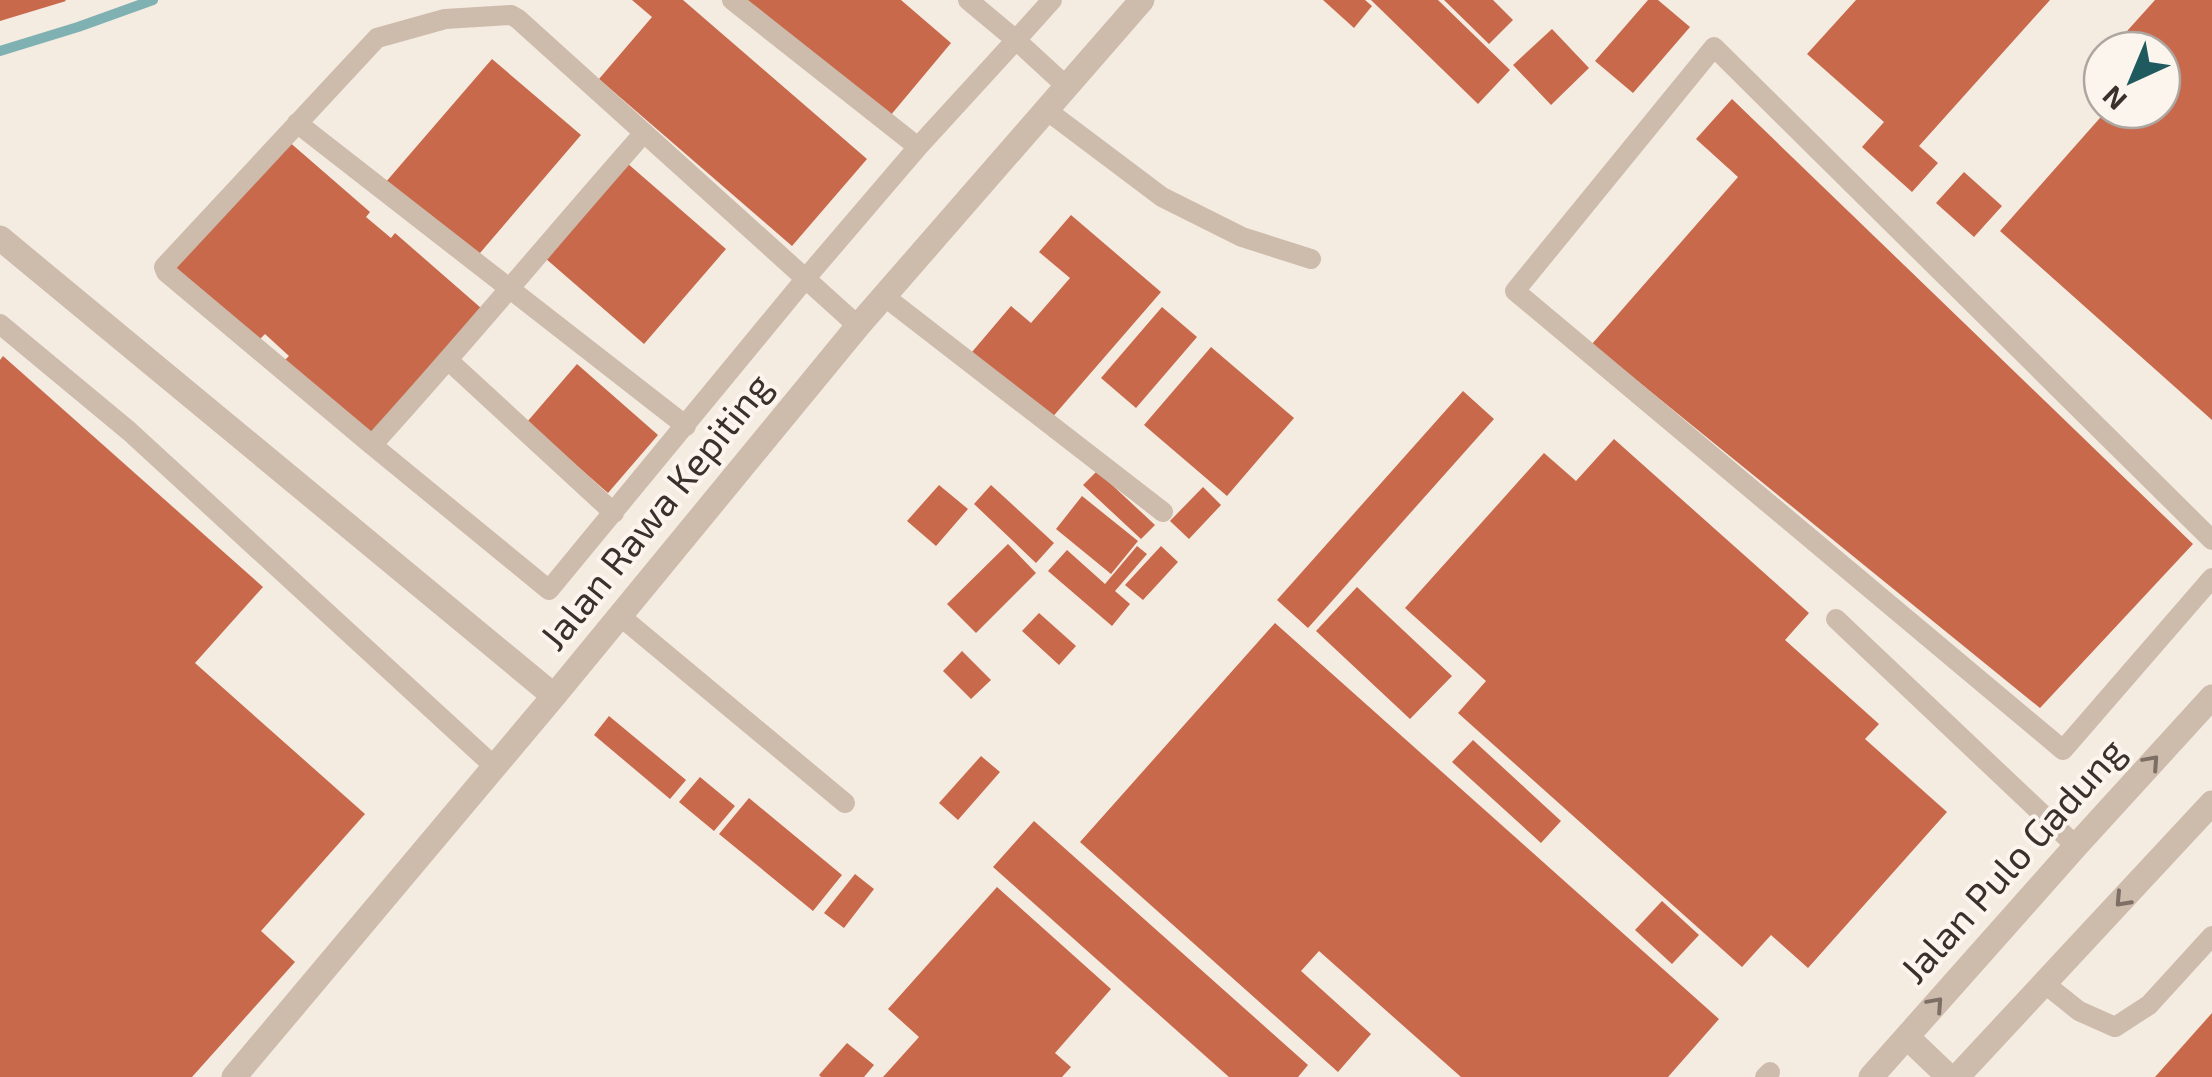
<svg xmlns="http://www.w3.org/2000/svg" width="2212" height="1077" viewBox="0 0 2212 1077" font-family="'Exo 2',sans-serif">
	<style>
		.lines { fill: none; stroke-linecap: round; stroke-linejoin: round }
		.stream { stroke: #7fb0b2; stroke-width: 10 }
		.building { fill: #c8694b }
		.service { stroke: #cdbbac; stroke-width: 20 }
		.minor { stroke: #cdbbac; stroke-width: 25 }
		.tertiary { stroke: #cdbbac; stroke-width: 25 }
		.oneway { stroke: #7d6f65 }
		.labels { text-anchor: middle; stroke-width: 8; stroke-linejoin: round; paint-order: stroke }
		.street-label { font-size: 38px; fill: #3b302b; stroke: #fbf5ee }
	</style>
	<rect width="100%" height="100%" fill="#f4ebe1"/>
	<g class="lines">
		<path class="stream" d="M0 51 78 27 153 0"/>
	</g>
	<path class="building" d="M0 0H65L66 1 0 21Z
		M632 0H683L867 159 792 246 599 79 652 17Z
		M744 0H901L951 43 890 116Z
		M1323 0H1365L1372 6 1354 28Z
		M1371 0H1438L1510 70 1478 104Z
		M1444 0H1493L1513 20 1489 44Z
		M1648 0H1658L1690 27 1633 93 1595 61Z
		M1856 0H2050L1919 146 1938 163 1912 192 1862 147 1884 122 1807 54Z
		M2155 0H2212V420L2000 231 2107 110H2162V50H2110Z
		M1552 29 1589 68 1551 105 1513 65Z
		M492 59 581 135 474 260 385 183Z
		M1732 99 2193 544 2040 708 1592 344 1738 177 1696 139Z
		M287 140 370 212 366 217 391 238 395 233 481 308 372 434 285 360 289 356 265 334 259 340 176 268Z
		M627 163 726 249 644 344 545 258Z
		M1964 172 2002 206 1974 237 1936 203Z
		M1071 215 1161 292 1050 420 972 352 1011 306 1031 323 1070 278 1039 252Z
		M1162 307 1197 337 1136 408 1101 378Z
		M1211 347 1294 418 1227 496 1144 425Z
		M3 356 263 587 195 663 365 814 261 931 295 962 192 1077H0V360Z
		M577 364 658 435 608 493 527 422Z
		M1463 391 1494 419 1308 628 1277 600Z
		M1614 439 1809 613 1785 640 1879 724 1865 739 1947 812 1808 968 1771 935 1742 967 1458 713 1486 681 1405 608 1544 453 1576 481Z
		M1097 471 1155 525 1141 539 1083 485Z
		M939 485 968 509 936 546 907 521Z
		M991 485 1054 543 1036 563 974 504Z
		M1203 487 1221 505 1189 539 1170 521Z
		M1082 496 1138 541 1111 574 1056 529Z
		M1008 544 1036 573 976 633 947 604Z
		M1137 546 1147 554 1115 591 1130 604 1112 626 1048 571 1067 550 1105 584Z
		M1161 546 1178 562 1143 600 1125 585Z
		M1357 587 1452 676 1410 719 1316 631Z
		M1039 613 1076 646 1059 665 1022 631Z
		M1275 623 1719 1019 1668 1077H1461L1319 951 1301 971 1371 1034 1338 1072 1080 842Z
		M962 651 991 680 971 699 943 671Z
		M609 716 686 780 670 799 594 735Z
		M1473 740 1561 821 1541 843 1452 762Z
		M981 756 1000 772 958 820 939 803Z
		M700 777 735 806 714 831 679 802Z
		M749 798 842 875 813 911 719 834Z
		M1034 821 1308 1065 1298 1077H1229L993 867Z
		M855 874 874 889 844 928 824 913Z
		M997 887 1111 989 1055 1053 1071 1067 1062 1077H883L919 1037 888 1009Z
		M1662 901 1699 935 1672 964 1635 930Z
		M2212 1013V1077H2155Z
		M847 1043 874 1065 864 1077H821L819 1075Z"/>
	<g class="lines">
		<path class="service" d="M732 0 918 147
			M1052 0 1016 40 1066 86
			M1045 109 1162 197 1242 237 1311 259
			M297 123 686 426
			M643 134C552 237 465 343 372 445L549 590 806 278 918 147 1016 40 968 0
			M884 296 1163 512
			M0 324 129 431 495 767
			M449 361 614 513
			M372 445 166 272 164 267 377 38 445 19 511 15 518 19 858 326
			M2212 540 1714 47 1515 291 2063 750 2212 578
			M620 616 845 803
			M1836 619 2076 846
			M2044 983 2079 1011 2115 1027 2149 1005 2212 936
			M1765 1077 1770 1072"/>
		<path class="minor" d="M0 238 554 696
			M1907 1037 1949 1077
			M234 1077 554 696 858 326 1142 0"/>
		<path class="tertiary" d="M1871 1077 2076 846 2212 697
			M1957 1077 2212 803"/>
	</g>
	<defs><path id="oneway-chevron" d="M-2-3.5L2.5 0L-2 3.5" fill="none" stroke-width="1.6" stroke-linecap="round" stroke-linejoin="round" transform="scale(2.5)"/></defs>
	<g class="oneway">
		<use href="#oneway-chevron" transform="translate(2152 762) rotate(-48)"/>
		<use href="#oneway-chevron" transform="translate(2122 900) rotate(133)"/>
		<use href="#oneway-chevron" transform="translate(1936 1004) rotate(-48)"/>
	</g>
	<g class="labels">
		<g class="street-label">
			<text transform="translate(656 512) rotate(-51)" y="13">Jalan Rawa Kepiting</text>
			<text transform="translate(2013 861) rotate(-48)" y="13">Jalan Pulo Gadung</text>
		</g>
	</g>
	<g transform="translate(2132 80) rotate(224)"><circle r="48" fill="#fbf5ee" stroke="#aea6a0" stroke-width="2.5"/>
	<path d="M0-8L18 38L0 25L-18 38Z" fill="#1f5a5e"/>
	<text y="-15" font-size="28" font-weight="bold" text-anchor="middle" fill="#3b302b">N</text>
	</g>
</svg>
